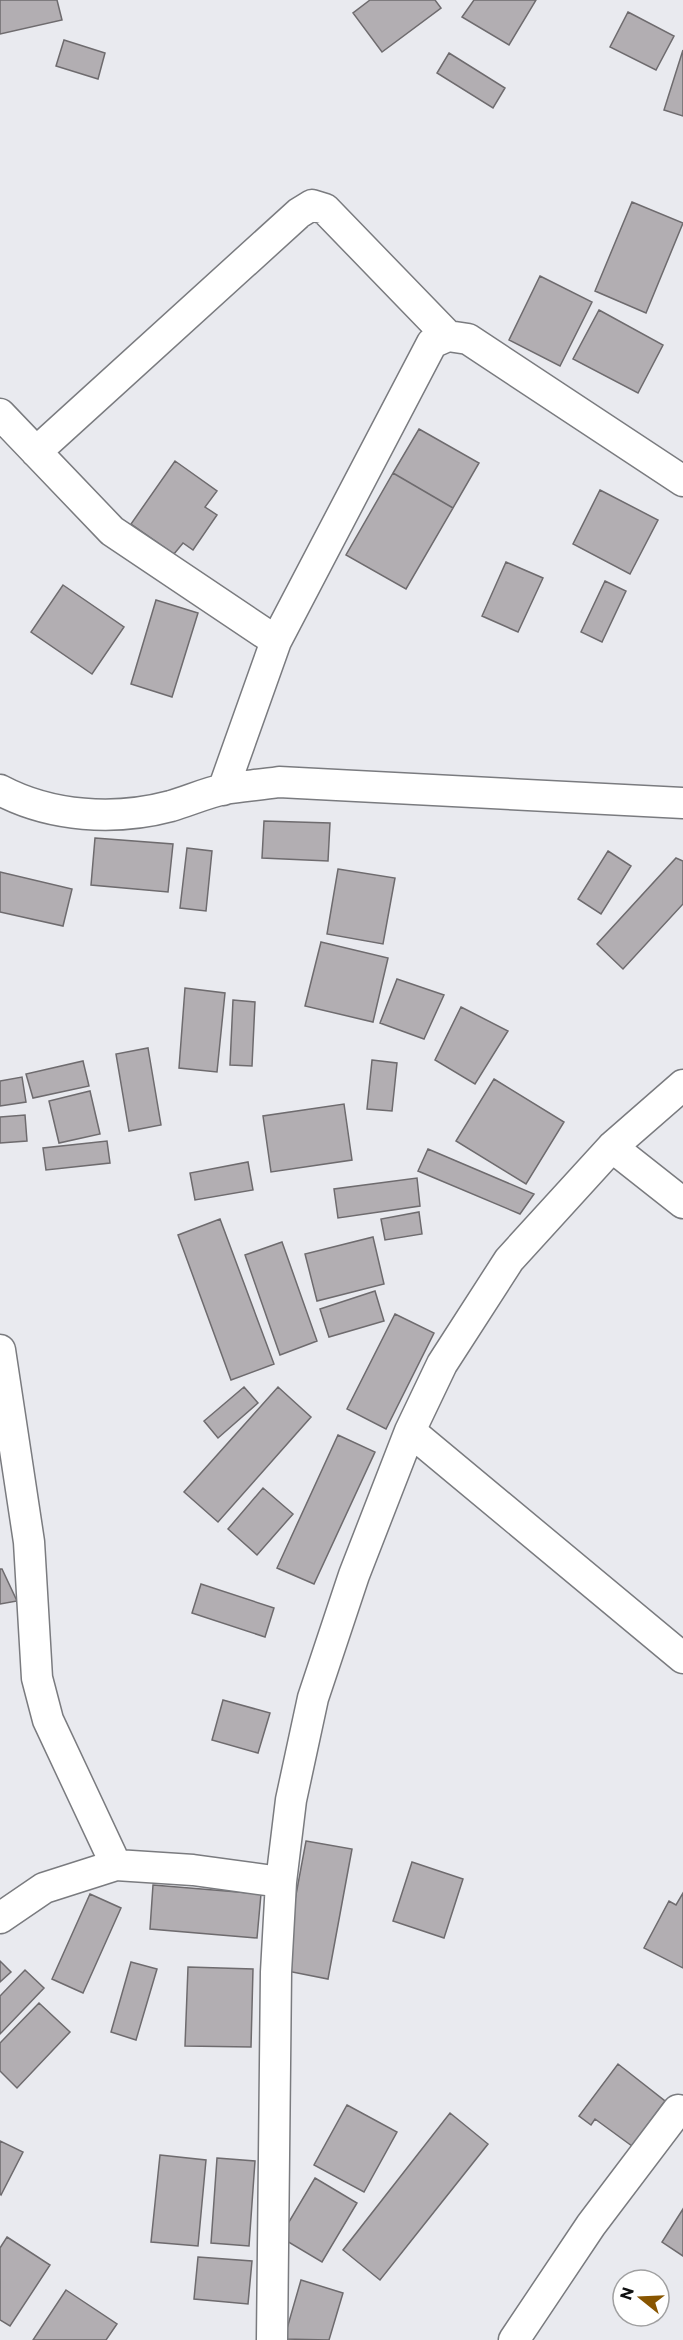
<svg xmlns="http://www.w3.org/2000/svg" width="683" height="2340" viewBox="0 0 683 2340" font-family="Commissioner,sans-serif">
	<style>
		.building { fill: #b2aeb2; stroke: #6e6b6e; stroke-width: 1.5 }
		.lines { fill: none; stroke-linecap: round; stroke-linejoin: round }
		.street-casing { stroke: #7a7b7f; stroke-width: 33 }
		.street { stroke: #fff; stroke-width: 30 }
	</style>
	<rect width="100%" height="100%" fill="#e9eaef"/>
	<path class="building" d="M0 0H57L62 20 0 34Z
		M370 0H435L441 8 382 52 353 13Z
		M474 0H536L509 45 462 17Z
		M628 12 674 36 656 70 610 47Z
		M64 40 105 53 98 79 56 66Z
		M683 50V116L664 110Z
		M449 53 505 88 493 108 437 73Z
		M632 202 683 223 646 313 595 291Z
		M540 276 592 302 560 366 509 340Z
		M599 310 663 345 638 393 573 359Z
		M419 429 479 463 453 508 393 473Z
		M175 461 217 491 205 507 217 515 193 550 183 543 174 554 131 524Z
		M393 473 453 508 406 589 346 555Z
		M600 490 658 520 630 574 573 544Z
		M506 562 543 578 518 632 482 616Z
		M605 581 626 591 602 642 581 632Z
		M63 585 124 627 92 674 31 632Z
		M156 600 198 613 172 697 131 684Z
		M264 821 330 823 328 861 262 858Z
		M95 838 173 844 168 892 91 885Z
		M187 848 212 851 206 911 180 908Z
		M608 851 631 866 601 914 578 899Z
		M676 858 683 861V904L623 969 597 944Z
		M338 869 395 878 383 944 327 934Z
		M0 872 72 889 63 926 0 912Z
		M321 942 388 958 373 1022 305 1006Z
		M397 979 444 995 424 1039 380 1023Z
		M185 988 225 993 217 1072 179 1068Z
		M233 1000 255 1002 252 1066 230 1065Z
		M461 1007 508 1031 475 1084 435 1060Z
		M148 1048 161 1125 129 1131 116 1054Z
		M372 1060 397 1063 392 1111 367 1109Z
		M83 1061 89 1086 33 1098 26 1074Z
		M22 1077 26 1102 0 1106V1081Z
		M494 1079 564 1122 526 1184 456 1141Z
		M90 1091 100 1134 59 1143 49 1101Z
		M344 1104 352 1160 271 1172 263 1116Z
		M25 1115 27 1141 0 1143V1117Z
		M107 1141 110 1163 46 1170 43 1148Z
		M428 1149 534 1194 520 1214 418 1171Z
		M248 1162 253 1190 195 1200 190 1173Z
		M417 1178 420 1206 338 1218 334 1189Z
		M419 1212 422 1234 385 1240 381 1219Z
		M220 1219 274 1364 231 1380 178 1235Z
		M373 1237 384 1284 317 1301 305 1254Z
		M282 1242 317 1341 280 1355 245 1255Z
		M375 1291 384 1321 329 1337 320 1309Z
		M395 1314 434 1333 386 1429 347 1409Z
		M244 1387 258 1403 218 1438 204 1421Z
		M278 1387 311 1417 218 1522 184 1492Z
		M338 1435 375 1452 314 1584 277 1568Z
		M263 1488 293 1514 257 1555 228 1529Z
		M0 1569H2L17 1601 0 1604Z
		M201 1584 274 1608 265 1637 192 1613Z
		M223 1700 270 1713 258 1753 212 1740Z
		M306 1841 352 1849 328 1979 282 1970Z
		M412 1862 463 1879 444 1938 393 1921Z
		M153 1885 261 1894 257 1938 150 1929Z
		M683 1893V1968L644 1948 669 1901 676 1905Z
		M90 1894 121 1908 83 1993 52 1979Z
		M0 1961 11 1972 0 1982Z
		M131 1962 157 1969 136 2040 111 2032Z
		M188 1967 253 1969 251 2047 185 2046Z
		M25 1970 44 1988 0 2034V1996Z
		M39 2003 70 2032 17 2088 0 2071V2043Z
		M618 2064 665 2101 632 2146 595 2119 591 2125 579 2116Z
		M347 2105 397 2132 364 2192 314 2165Z
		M450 2113 488 2144 380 2280 343 2250Z
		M0 2141 23 2152 1 2195 0 2194Z
		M160 2155 206 2160 198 2246 151 2242Z
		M217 2158 255 2161 249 2246 211 2243Z
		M315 2178 357 2203 322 2262 280 2237Z
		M683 2209V2256L662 2242Z
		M7 2237 50 2265 10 2326 0 2320V2248Z
		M198 2257 252 2261 248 2304 194 2299Z
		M301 2280 343 2293 329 2340 284 2339Z
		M66 2290 117 2324 106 2340H33Z"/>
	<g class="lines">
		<g class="street-casing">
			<path id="street" d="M0 414 112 531 276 641
				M36 452 299 213 312 205 325 209 448 336
				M0 790C51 817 115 821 171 806 188 801 206 793 224 789 241 786 260 785 279 782L683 803
				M223 790 276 641 432 343 448 336 468 339 683 481
				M612 1147 683 1203
				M0 1350 29 1542 37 1678 48 1720 116 1865
				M410 1431 683 1658
				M0 1918 44 1888 116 1865 193 1870 281 1882
				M272 2340 276 1972 281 1882 291 1800 313 1698 354 1575 410 1431 442 1364 509 1260 612 1147 683 1085
				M514 2340 591 2225 678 2110"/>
		</g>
		<use href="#street" class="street"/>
	</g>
	<g transform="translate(641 2298) rotate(288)"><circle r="28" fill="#ffffff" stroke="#a0a0a1" stroke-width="1.5"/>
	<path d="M0-4.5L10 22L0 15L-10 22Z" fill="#885500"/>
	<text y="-9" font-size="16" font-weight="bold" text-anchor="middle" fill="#111213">N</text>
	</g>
</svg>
